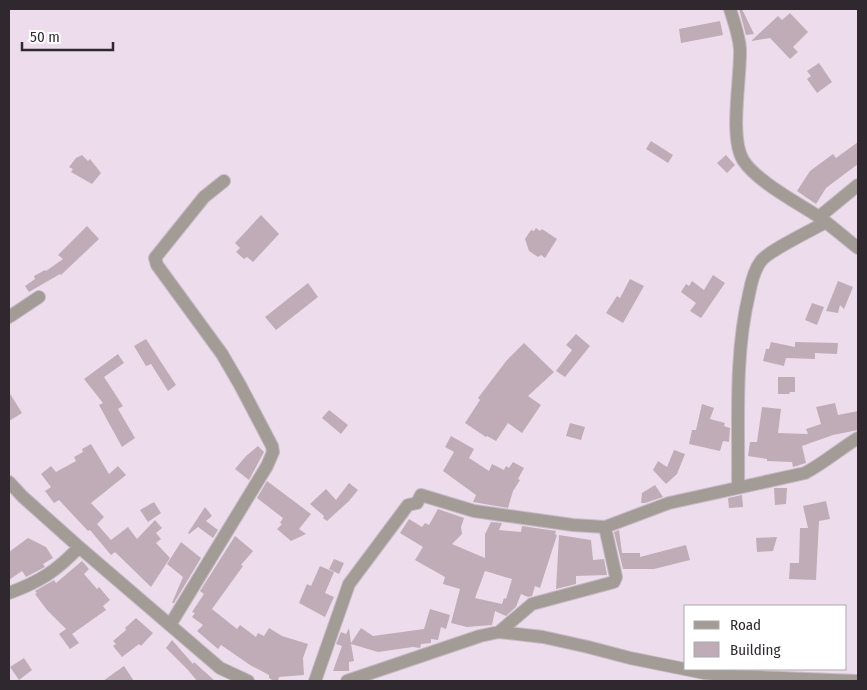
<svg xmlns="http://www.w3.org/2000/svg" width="867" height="690" viewBox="0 0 867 690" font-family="'Fira Sans Condensed',sans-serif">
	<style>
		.building { fill: #bfacb6; fill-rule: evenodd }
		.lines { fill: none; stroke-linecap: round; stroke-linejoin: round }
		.street-casing { stroke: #c7b9c6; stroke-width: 14 }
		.street { stroke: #a39c96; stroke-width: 12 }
	</style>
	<rect width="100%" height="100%" fill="#edddec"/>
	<path class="building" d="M739 9H742L754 34 746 35Z
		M790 13 808 32 793 47 798 52 790 59 770 38 751 41 778 16 782 20Z
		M720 21 723 35 681 43 679 29Z
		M819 63 832 82 817 93 807 79 811 76 807 71Z
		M651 141 673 155 668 163 646 149Z
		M858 142V164L826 188 816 204 797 191 810 171 833 154 836 158Z
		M82 155 88 161 90 159 101 173 92 184 71 172 73 169 69 167 76 158Z
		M726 155 735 165 727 173 717 163Z
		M261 215 279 234 253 262 247 257 244 259 236 252 240 248 235 243Z
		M87 226 99 239 61 275 60 274 29 292 25 286 35 279 34 276 45 270 46 271 63 259 58 255Z
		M536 228 540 231 542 229 557 239 545 258 541 255 538 257 529 251 525 239 531 230 534 231Z
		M713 275 725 283 701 318 690 311 696 303 681 292 686 284 689 286 692 281 704 290Z
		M630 279 644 286 623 323 606 313 617 296 620 298Z
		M838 281 853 287 844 309 840 305 838 313 826 311Z
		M308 283 318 297 276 330 265 317Z
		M812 303 824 307 817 325 805 320Z
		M576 334 590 346 565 377 556 371 572 350 566 345Z
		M146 339 176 385 168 391 151 364 146 366 134 346Z
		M771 342 795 347V342L838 343 837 354 815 353V359L786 358 784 366 763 361 766 349H769Z
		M524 343 554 372 528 396 541 405 522 433 508 423 496 441 487 436 486 437 465 423 480 400 478 398 507 360Z
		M118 354 124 363 104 377 123 406 118 409 135 438 122 447 99 405 103 403 84 379Z
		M778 377H795V392H790L789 394H778Z
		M9 392 22 413 9 421Z
		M835 403 838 415 858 411V430L833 435 802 446 806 463 793 467 792 462 767 461V459L748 456 750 442H757L762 407 781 409 778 433 808 434 806 429 821 424 816 407Z
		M702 404 714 408 710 419 725 423 724 426 730 428 729 442 723 441 720 451 689 444 692 430H696Z
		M329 410 348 425 341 434 322 418Z
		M570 423 585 427 581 440 566 436Z
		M451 436 474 449 469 458 489 471 492 464 504 470 506 466 509 468 513 462 524 468 518 479 520 480 513 491 508 508 473 502 476 495 443 471 454 452 445 447Z
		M91 444 109 474 118 466 126 475 91 503 104 517 97 524 111 540 128 527 137 539 155 520 162 528 156 533 161 539 156 543 170 558 151 587 115 552 111 555 90 530 88 531 59 500 54 503 45 491 51 487 41 474 51 466 56 472 76 461 74 457 83 452 82 449Z
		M258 446 264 452 249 480 235 469 246 456Z
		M674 450 685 454 677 474 666 484 653 470 658 461 667 467Z
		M267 481 311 514 299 529 306 534 291 541 277 529 282 524 280 523 283 518 257 498Z
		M349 483 358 490 349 501 327 521 323 518 324 516 310 504 326 489 336 500Z
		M655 485 663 497 645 503H641L642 493Z
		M774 488H787L786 504 775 505Z
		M742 495 743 507 729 508 728 498Z
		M826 501 830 519 819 521 816 580 789 579 790 563H799L800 528H808L803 506Z
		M154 502 161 513 148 522 140 510Z
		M205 507 212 516 206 521 218 530 213 538 198 527 189 534 188 533Z
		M438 509 464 518 461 527 462 534 452 544 485 558V534L491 522 502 523 499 530 521 532 522 526 556 531 555 534 557 535 540 588 535 586 532 596 528 597 521 594 516 607 506 616 495 611 492 625 467 627 451 623 460 589 443 584 445 577 415 560 423 547 400 533 409 519 422 527 425 523 429 525ZM485 571 512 579 506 599 504 598 502 604 475 598Z
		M619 530 622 553H640V557L686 545 690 560 654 569H623L614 532Z
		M559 535 591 540 593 560 604 559 607 575 576 576V584L556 589Z
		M235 536 253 551 241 565 243 566 212 609 237 629 240 625 256 637 258 633 264 636 269 628 282 636 308 644 303 658 304 675 279 677 278 681H274L269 678V675L250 665 221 645 218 649 197 631 203 625 192 617 195 613 192 612 204 594 200 591Z
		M777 537 773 551 757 552 756 538Z
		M28 538 46 547 53 558 43 564 45 567 26 577 22 571 9 580V552Z
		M181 542 201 558 174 603H172L183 577 167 564Z
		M334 559 344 563 339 574 329 569Z
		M82 561 89 569 84 574 97 589 99 587 110 600 103 606 106 610 72 634 79 643 70 649 59 634 66 629 47 610 35 594 37 593 35 591 54 580 56 583Z
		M320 566 334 572 325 593 334 597 325 617 299 603 307 584 311 586Z
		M430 609 450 615 446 629 441 627 438 640 431 639V643L421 644 420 648 413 647 378 652 351 644 354 661 349 662V671H333L342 646 336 644 341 632 346 634 349 628 351 643 361 628 373 636 424 629Z
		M136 618 153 633 141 646 139 644 122 657 113 646 116 644 113 641 126 630 125 628Z
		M172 640 193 664 194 662 215 681H197L188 670 166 648Z
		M24 658 32 670 19 680 10 667Z
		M124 666 134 681H103Z"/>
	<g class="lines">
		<g class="street-casing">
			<path id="street" d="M730 9C734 22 739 35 740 49 741 77 729 137 743 160 756 181 798 203 819 217 833 227 845 238 858 248
				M819 217 858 185
				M9 317 39 297
				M9 482 23 497 79 547 220 668 248 681
				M738 488C739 424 734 357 749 294 751 283 754 270 761 261 768 251 812 230 826 222
				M9 593C39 582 57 571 79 547
				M170 625 267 466 273 452 272 446 240 385 222 354 157 265 155 258 204 197 224 181
				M499 632 532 604 614 582 616 577 605 527
				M315 681 349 584 408 505 417 503 421 495 474 511 573 525 605 527 669 503 805 473C824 463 840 449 858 438
				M347 681 480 636 499 632 543 637 588 647 630 658 704 673 733 676 858 681"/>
		</g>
		<use href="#street" class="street"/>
	</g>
	<rect width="867" height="690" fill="none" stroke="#2f292f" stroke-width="20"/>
	<rect x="684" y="605" width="162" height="65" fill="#ffffff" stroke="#aca9ac"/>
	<rect x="694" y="621" width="25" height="8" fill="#a39c96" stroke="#aca9ac"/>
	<text x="730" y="630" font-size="15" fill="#2f292f">Road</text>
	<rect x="694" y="642" width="25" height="15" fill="#bfacb6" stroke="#aca9ac"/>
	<text x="730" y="655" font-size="15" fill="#2f292f">Building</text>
	<path d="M22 42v8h91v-8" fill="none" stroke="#2f292f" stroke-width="2.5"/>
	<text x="30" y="42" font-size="15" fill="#2f292f" stroke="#ffffff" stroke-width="4" paint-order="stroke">50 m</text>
</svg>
